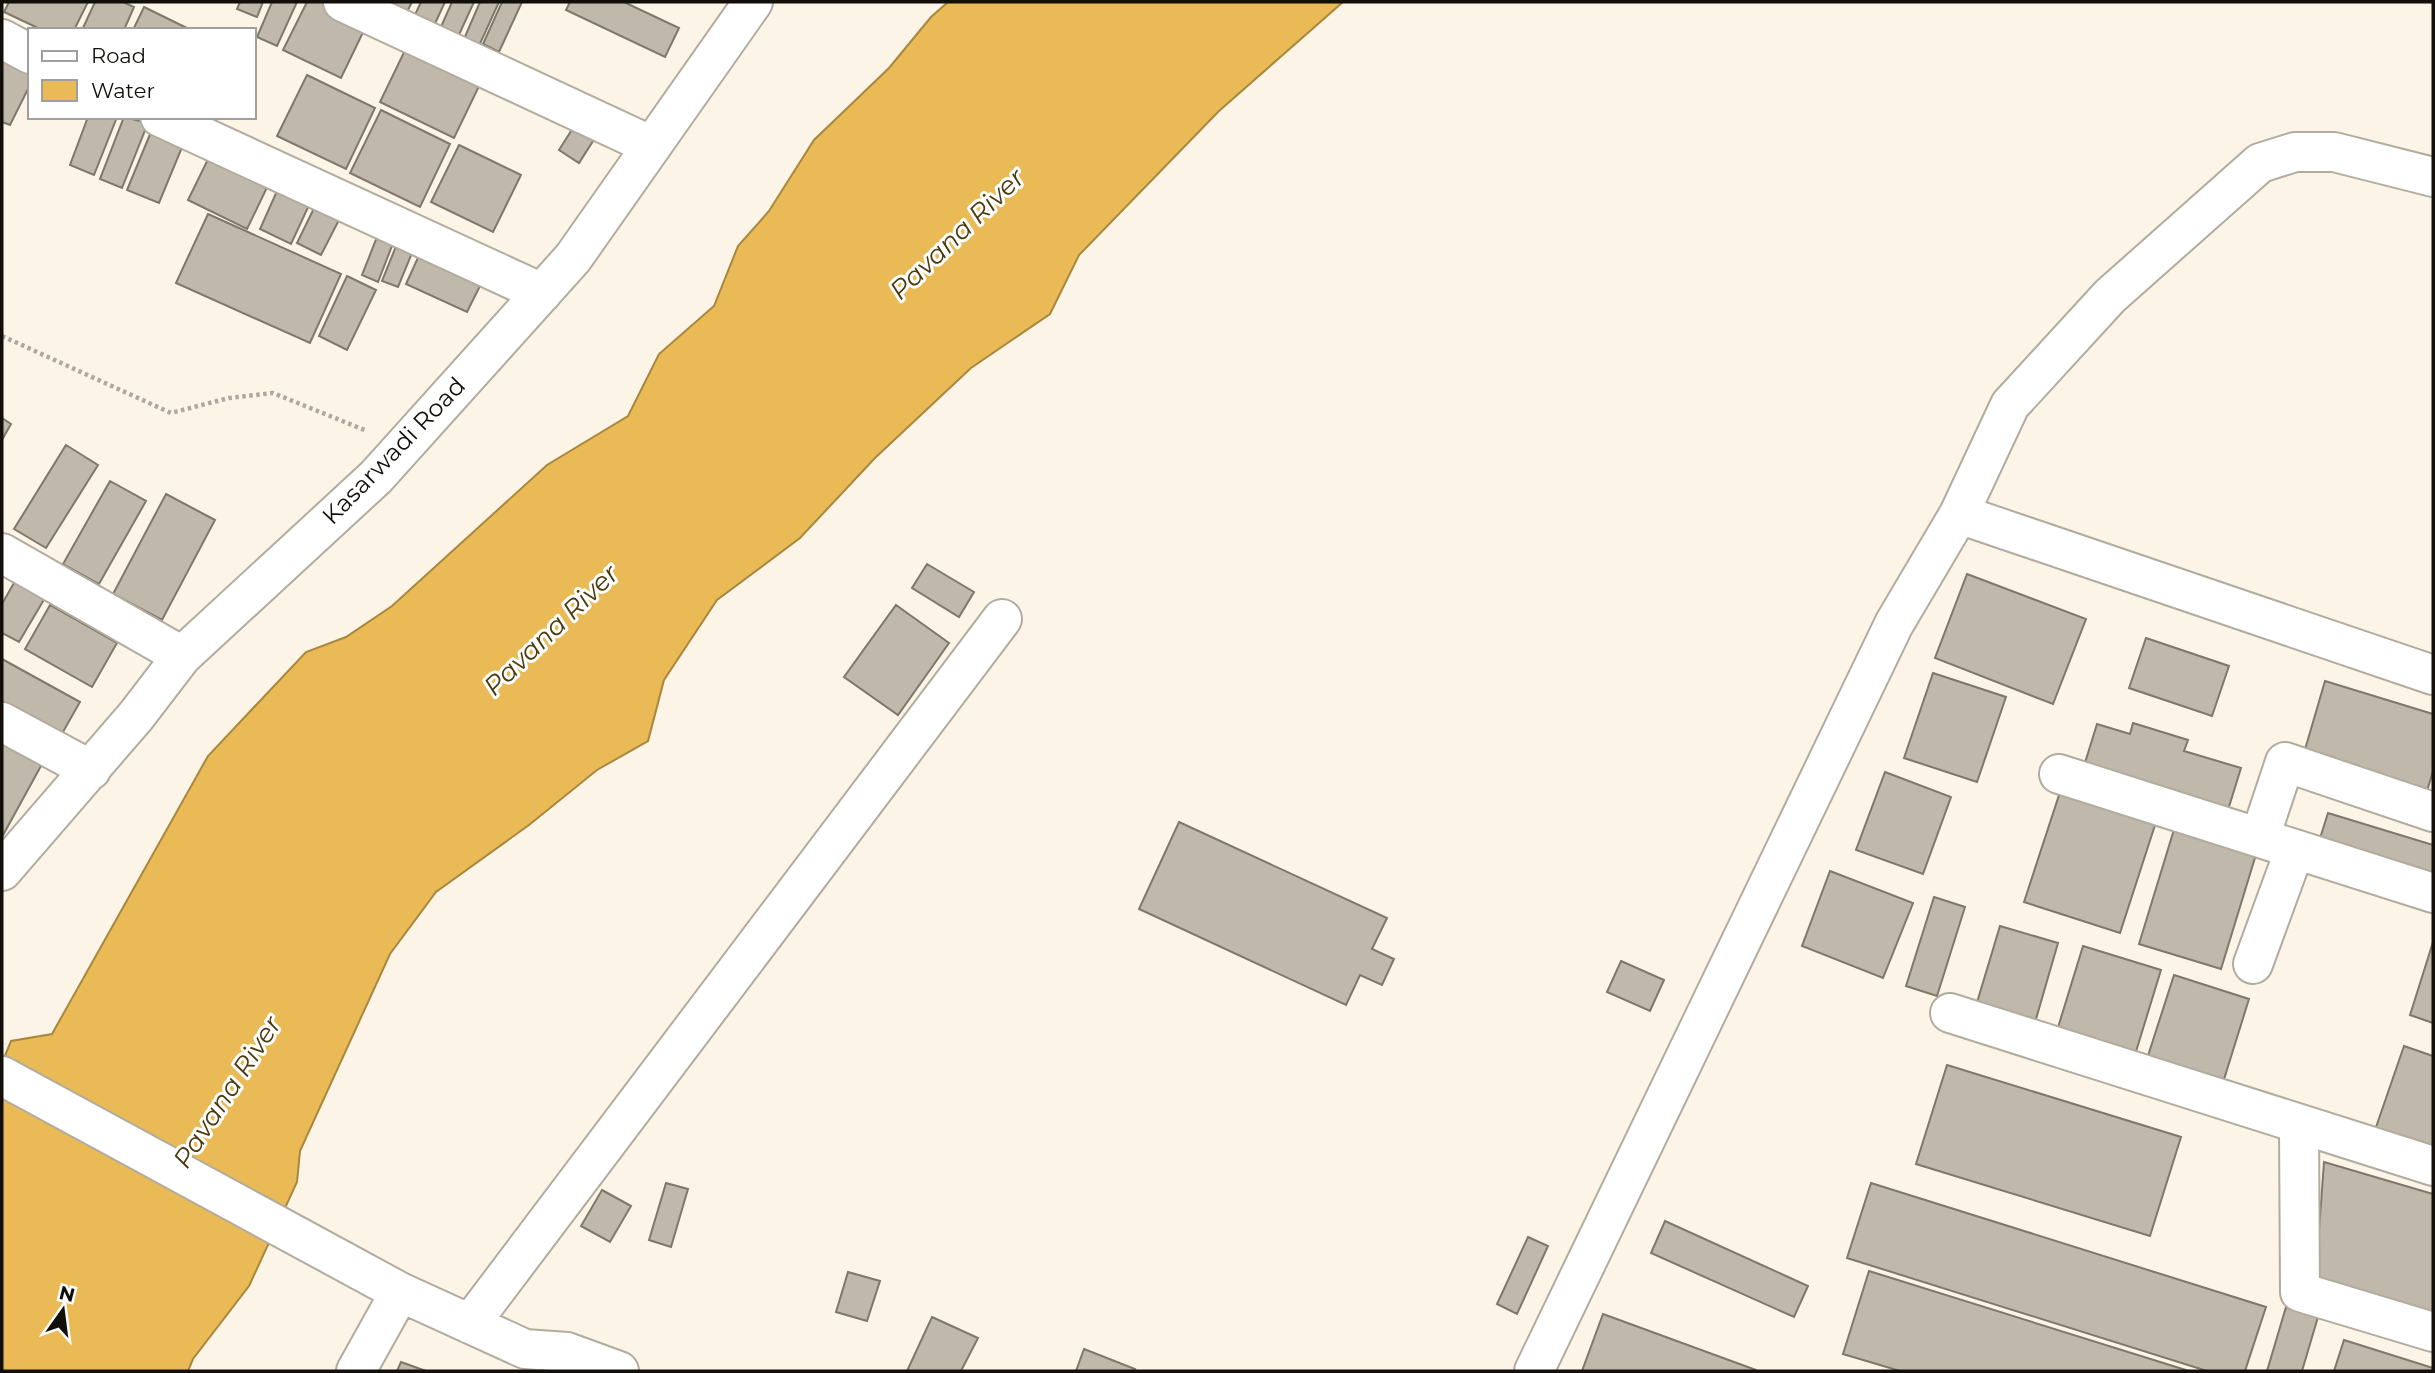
<svg xmlns="http://www.w3.org/2000/svg" width="2435" height="1373" viewBox="0 0 2435 1373" font-family="Montserrat,sans-serif">
	<style>
		.water { fill: #e9ba55; stroke: #a8873f; stroke-width: 2 }
		.building { fill: #bfb8ab; stroke: #7e786c; stroke-width: 2 }
		.lines { fill: none; stroke-linecap: round; stroke-linejoin: round }
		.minor-casing { stroke: #b2ac9f; stroke-width: 42 }
		.path { stroke: #aea89e; stroke-width: 4.5; stroke-dasharray: 3.5 3.5; stroke-linecap: butt }
		.minor { stroke: #fff; stroke-width: 38 }
		.labels { text-anchor: middle; stroke-width: 6; stroke-linejoin: round; paint-order: stroke }
		.street-label { font-size: 24px; fill: #120f0b; stroke: #fff }
		.water-label { font-size: 26px; font-style: italic; fill: #4c390e; stroke: #fff }
	</style>
	<rect width="100%" height="100%" fill="#fbf4e7"/>
	<path class="water" d="M948 2H1343L1219 111 1079 255 1050 314 971 368 875 458 800 538 717 600 664 680 648 741 597 770 529 825 436 892 390 954 300 1151 297 1182 249 1286 193 1359 188 1371H2V1063L11 1041 52 1034 208 756 306 652 346 637 392 606 547 465 628 416 659 354 714 306 738 246 769 211 814 140 889 68 931 17Z"/>
	<path class="building" d="M9 2H88L74 30H42L4 12Z
		M95 2H123L134 7 124 30H82Z
		M240 2H263L257 17 237 9Z
		M272 2H297L277 46 257 37Z
		M307 2H325L368 22 341 78 283 50Z
		M394 2H412L405 16 390 9Z
		M421 2H445L433 28 413 19Z
		M452 2H474L458 37 440 29Z
		M480 2H499L479 46 464 39Z
		M502 2H522L499 52 483 44Z
		M570 2H624L679 28 665 57 566 10Z
		M144 7 191 30H133Z
		M408 44 482 80 454 138 380 102Z
		M2 60 30 74V85L10 125 2 122Z
		M307 75 375 108 346 169 277 136Z
		M381 110 450 144 420 207 350 173Z
		M582 114 602 127 579 163 559 150Z
		M88 117H117L94 175 70 165Z
		M124 117 148 123 122 188 100 179Z
		M153 127 185 140 159 203 127 190Z
		M459 145 521 175 493 232 431 202Z
		M213 149 272 177 247 229 188 200Z
		M285 173 317 188 291 244 260 229Z
		M316 204 341 216 321 255 297 243Z
		M208 214 341 274 310 343 176 283Z
		M403 229 419 236 398 287 382 281Z
		M379 232 395 238 378 282 362 275Z
		M421 251 483 280 467 312 406 284Z
		M347 276 376 290 347 350 319 336Z
		M2 418 11 424 2 440Z
		M66 445 98 465 46 548 14 529Z
		M110 481 146 501 99 584 63 564Z
		M166 494 215 520 162 620 113 594Z
		M927 564 974 592 959 617 912 588Z
		M19 574 49 591 19 642 2 633V604Z
		M1967 574 2086 619 2053 704 1935 658Z
		M50 605 117 643 92 687 25 649Z
		M896 605 949 643 898 715 844 677Z
		M2146 638 2229 666 2212 716 2129 688Z
		M2 659 80 702 55 746 2 716Z
		M1933 673 2006 697 1977 782 1904 758Z
		M2325 681 2433 714V771L2427 791 2304 753Z
		M2133 723 2188 740 2184 751 2241 768 2228 810 2084 766 2097 724 2130 734Z
		M2 731 47 755 2 837Z
		M1885 772 1951 797 1923 874 1856 850Z
		M2061 789 2157 819 2120 933 2024 902Z
		M2328 813 2433 845V884L2317 848Z
		M1179 822 1387 918 1372 949 1394 959 1382 985 1360 975 1346 1005 1139 909Z
		M2176 823 2258 848 2221 969 2139 944Z
		M1830 871 1913 903 1883 978 1802 946Z
		M1934 897 1965 907 1937 996 1906 986Z
		M2000 926 2058 943 2034 1026 1975 1009Z
		M2433 942V1023L2410 1015Z
		M2083 946 2161 970 2134 1058 2056 1034Z
		M1621 961 1664 980 1650 1011 1607 992Z
		M2174 975 2249 999 2221 1089 2145 1065Z
		M2404 1046 2433 1056V1149L2375 1130Z
		M1947 1065 2181 1137 2150 1236 1916 1164Z
		M2324 1162 2433 1194V1319L2315 1286Z
		M666 1183 688 1189 671 1247 649 1240Z
		M1871 1183 2266 1307 2245 1371H2207L1847 1258Z
		M602 1190 631 1206 610 1242 581 1226Z
		M1665 1221 1808 1286 1794 1317 1651 1253Z
		M1528 1237 1548 1246 1517 1314 1497 1304Z
		M1869 1271 2189 1371H1900L1843 1354Z
		M848 1272 880 1281 867 1321 836 1312Z
		M2286 1307 2318 1317 2302 1371H2267Z
		M1603 1314 1756 1370V1371H1582Z
		M932 1317 978 1338 961 1371H907Z
		M2344 1340 2433 1368V1371H2334Z
		M1084 1349 1135 1369 1134 1371H1076Z
		M401 1362 426 1371H397Z"/>
	<g class="lines">
		<g class="minor-casing">
			<path id="minor" d="M343 2 652 146
				M2 39 30 54
				M160 117 542 293
				M1959 514 2433 675
				M2 553 182 656
				M2 722 91 770
				M2059 774 2433 893
				M2260 837 2285 762 2433 812
				M2 871 136 716 182 656 376 477 573 258 753 2
				M2253 964 2295 849
				M1950 1013 2433 1166
				M2 1076 400 1292 525 1349 567 1352 619 1371
				M2299 1126 2300 1292 2433 1332
				M470 1324 1002 619
				M356 1371 400 1292
				M1534 1371 1894 624 1959 514 2010 405 2110 296 2260 163 2295 152H2334L2433 177"/>
		</g>
		<path class="path" d="M2 336 171 413 229 398 273 393 367 431"/>
		<use href="#minor" class="minor"/>
	</g>
	<g class="labels">
		<g class="street-label">
			<text transform="translate(394 451) rotate(-46)" y="8">Kasarwadi Road</text>
		</g>
		<g class="water-label">
			<text transform="translate(957 234) rotate(-44)" y="9">Pavana River</text>
			<text transform="translate(551 630) rotate(-44)" y="9">Pavana River</text>
			<text transform="translate(227 1092) rotate(-57)" y="9">Pavana River</text>
		</g>
	</g>
	<rect width="2435" height="1373" fill="none" stroke="#120f0b" stroke-width="7"/>
	<rect x="28" y="28" width="228" height="91" fill="#ffffff" stroke="#a09f9d" stroke-width="2"/>
	<rect x="42" y="51" width="35" height="10" fill="#ffffff" stroke="#a09f9d" stroke-width="2"/>
	<text x="91" y="63" font-size="21" fill="#120f0b">Road</text>
	<rect x="42" y="80" width="35" height="21" fill="#e9ba55" stroke="#a09f9d" stroke-width="2"/>
	<text x="91" y="98" font-size="21" fill="#120f0b">Water</text>
	<g transform="translate(63 1310) rotate(14)" stroke="#ffffff" stroke-width="5" paint-order="stroke">
	<path d="M0-5L12 26L0 18L-12 26Z" fill="#120f0b"/>
	<text y="-10" font-size="19" font-weight="bold" text-anchor="middle" fill="#120f0b">N</text>
	</g>
</svg>
